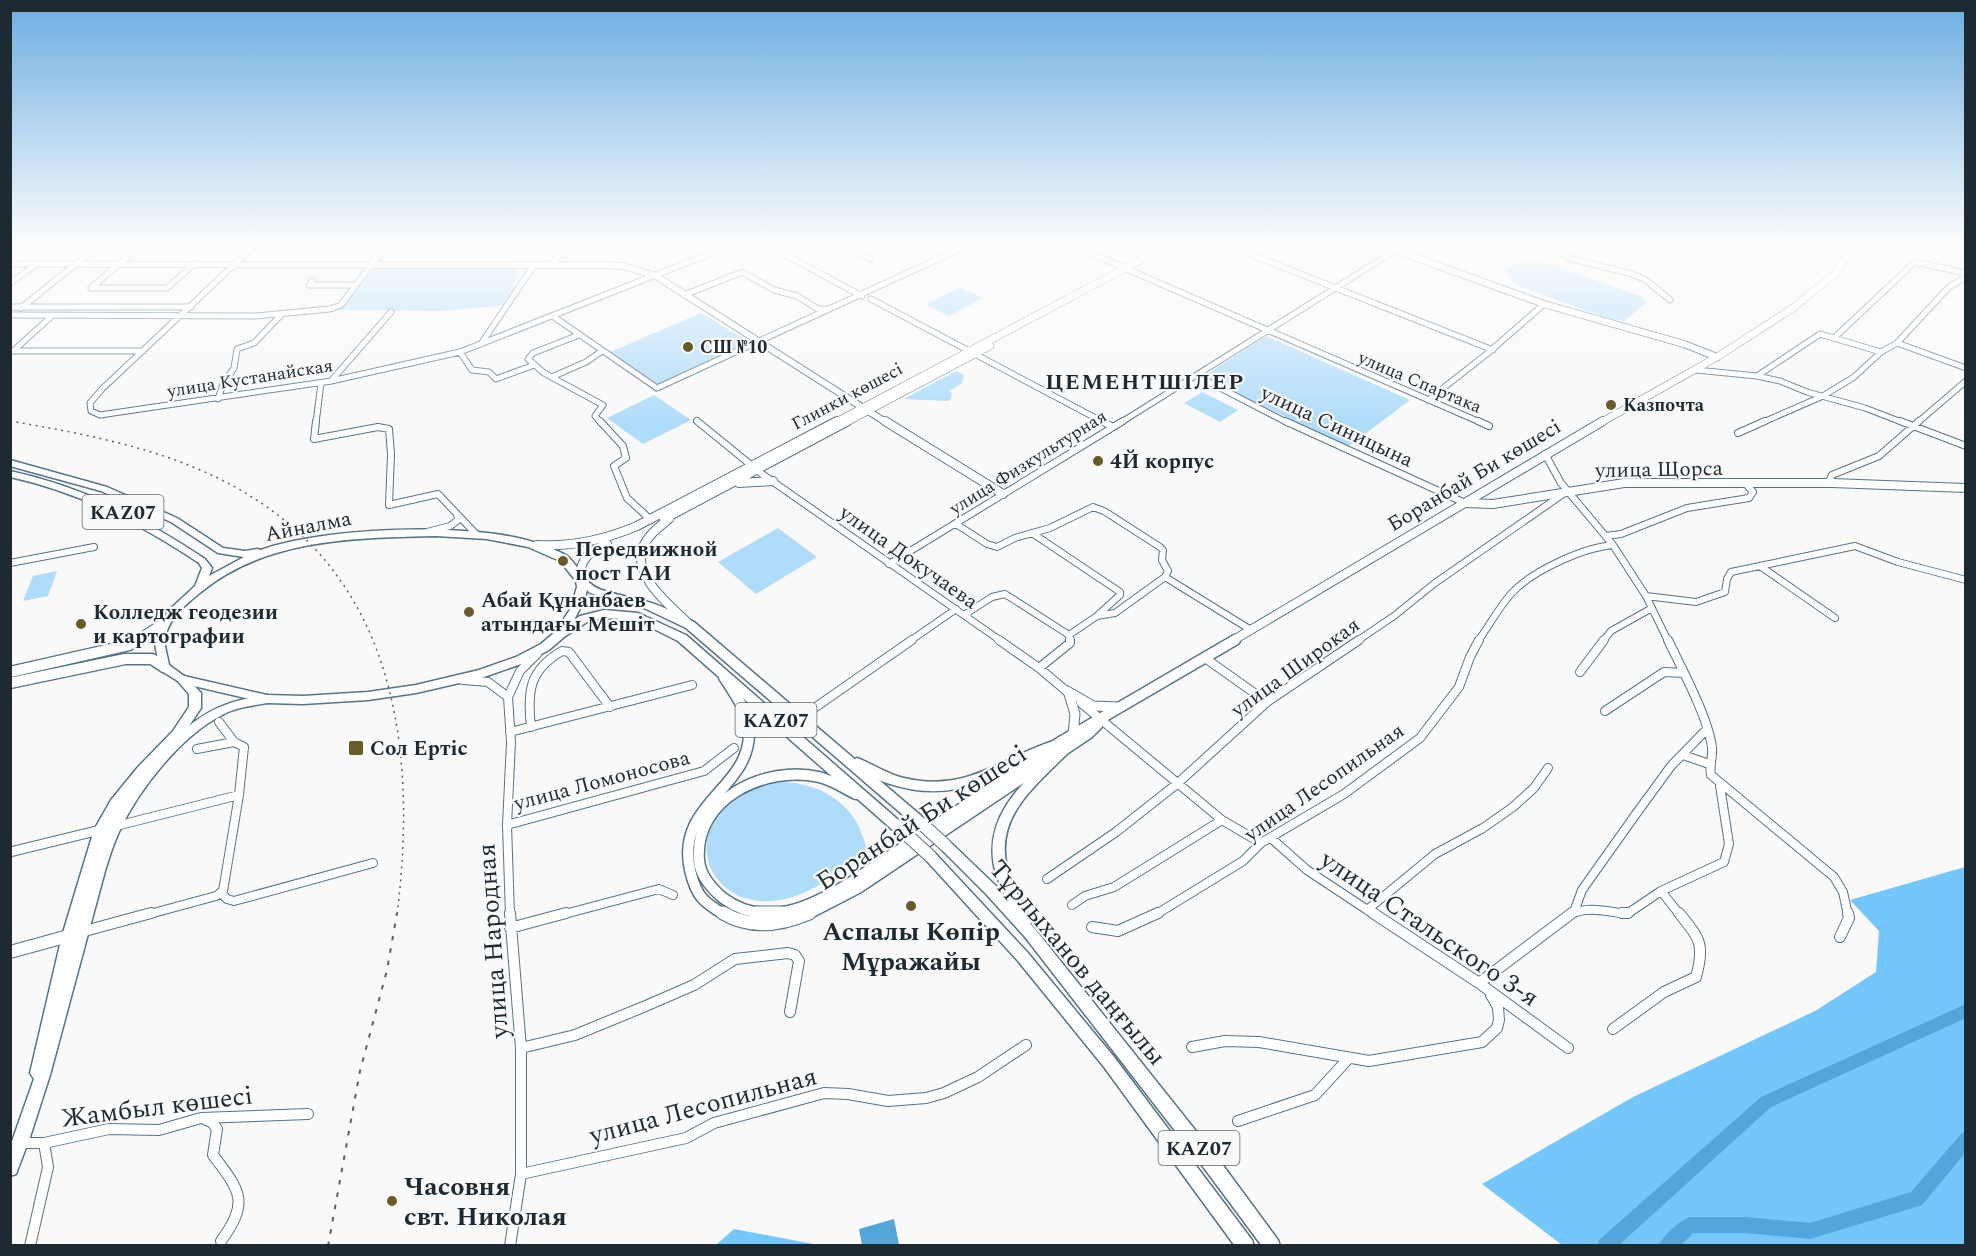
<svg xmlns="http://www.w3.org/2000/svg" width="1976" height="1256" viewBox="0 0 1976 1256" font-family="Spectral,serif">
	<style>
		.green { fill: #afdcfb }
		.forest { fill: #74c7fd }
		.water { fill: #52a6da }
		.lines { fill: none; stroke-linecap: round; stroke-linejoin: round }
		.river { fill: #52a6da; fill-rule: evenodd }
		.minor-far3-casing { stroke: #567488; stroke-width: 7 }
		.minor-far2-casing { stroke: #567488; stroke-width: 8 }
		.minor-far1-casing { stroke: #567488; stroke-width: 10 }
		.minor-casing { stroke: #567488; stroke-width: 12 }
		.tertiary-far3-casing { stroke: #567488; stroke-width: 8 }
		.tertiary-far2-casing { stroke: #567488; stroke-width: 10 }
		.tertiary-far1-casing { stroke: #567488; stroke-width: 11 }
		.tertiary-casing { stroke: #567488; stroke-width: 14 }
		.secondary-far3-casing { stroke: #567488; stroke-width: 8 }
		.secondary-far2-casing { stroke: #567488; stroke-width: 10 }
		.secondary-far1-casing { stroke: #567488; stroke-width: 13 }
		.secondary-casing { stroke: #567488; stroke-width: 15 }
		.primary-casing { stroke: #567488; stroke-width: 3 }
		.trunk-casing { stroke: #567488; stroke-width: 3 }
		.minor-far3 { stroke: #fff; stroke-width: 5 }
		.minor-far2 { stroke: #fff; stroke-width: 6 }
		.minor-far1 { stroke: #fff; stroke-width: 8 }
		.minor { stroke: #fff; stroke-width: 10 }
		.tertiary-far3 { stroke: #fff; stroke-width: 6 }
		.tertiary-far2 { stroke: #fff; stroke-width: 8 }
		.tertiary-far1 { stroke: #fff; stroke-width: 9 }
		.tertiary { stroke: #fff; stroke-width: 12 }
		.secondary-far3 { stroke: #fff; stroke-width: 7 }
		.secondary-far2 { stroke: #fff; stroke-width: 8 }
		.secondary-far1 { stroke: #fff; stroke-width: 10 }
		.secondary { stroke: #fff; stroke-width: 13 }
		.primary { fill: #fff; fill-rule: evenodd }
		.trunk { fill: #fff; fill-rule: evenodd }
		.rail-far1 { stroke: #586167; stroke-width: 1.5; stroke-dasharray: 2 4.5; stroke-linecap: butt }
		.rail { stroke: #586167; stroke-width: 2; stroke-dasharray: 4.5 8; stroke-linecap: butt }
		.trunk-bridge-casing { stroke: #567488; stroke-width: 14; stroke-linecap: butt }
		.trunk-bridge { stroke: #fff; stroke-width: 12 }
		.poi-dot { fill: #695a28; stroke: #f9f9f9; stroke-width: 2 }
		.labels { text-anchor: middle; stroke-width: 4.5; stroke-linejoin: round; paint-order: stroke }
		.far-poi-label { font-size: 18px; font-weight: bold; fill: #1d2a32; stroke: #f9f9f9; text-anchor: start }
		.far-street-label { font-size: 18px; fill: #1d2a32; stroke: #f9f9f9 }
		.shield { fill: #f9f9f9; stroke: #5f686e; stroke-width: 1.5 }
		.shield-label { font-size: 20px; font-weight: bold; fill: #1d2a32 }
		.street-label { font-size: 21px; fill: #1d2a32; stroke: #f9f9f9 }
		.poi-label { font-size: 21px; font-weight: bold; fill: #1d2a32; stroke: #f9f9f9; text-anchor: start }
		.far-district-label { font-size: 22px; font-weight: bold; letter-spacing: 1.5px; fill: #1d2a32; stroke: #f9f9f9 }
		.near-street-label { font-size: 26px; fill: #1d2a32; stroke: #f9f9f9 }
		.near-poi-label { font-size: 26px; font-weight: bold; fill: #1d2a32; stroke: #f9f9f9 }
	</style>
	<rect width="100%" height="100%" fill="#f9f9f9"/>
	<path class="green" d="M1523 261 1547 263 1640 296 1647 302 1624 321 1612 320 1519 286 1507 275 1510 266Z
		M518 268 509 305 442 311 340 310 374 269Z
		M960 287 983 298 949 316 926 305Z
		M701 313 749 342 658 384 610 352Z
		M1266 336 1410 400 1348 447 1202 377Z
		M956 371 964 375 962 383 949 391 952 393 951 399 948 401 904 399Z
		M1202 392 1238 410 1220 422 1184 403Z
		M654 395 691 420 643 444 607 418Z
		M778 528 817 557 756 594 718 562Z
		M57 571 48 596 23 601 33 576Z
		M775 782C806 781 838 792 856 821 861 830 864 841 868 851 842 871 813 894 780 900 715 912 678 841 733 800 746 790 760 786 775 782Z"/>
	<path class="forest" d="M1965 867V1245H1562L1482 1184 1633 1097 1815 1011 1876 972 1879 931 1850 900Z
		M734 1229 819 1245H716Z"/>
	<path class="water" d="M894 1219 899 1245H862L859 1229Z"/>
	<g class="lines">
		<path class="river" d="M1966 1004V1018L1771 1107 1618 1246H1597L1599 1240 1761 1097Z
			M1966 1131V1152L1922 1205 1916 1207 1810 1239 1745 1233H1693L1680 1246H1659C1663 1235 1679 1221 1690 1217H1745L1810 1223 1911 1192 1961 1134Z"/>
		<g class="minor-far3-casing">
			<path id="minor-far3" d="M253 247 102 389 90 403 91 411 100 415 331 381 460 352 727 247
				M771 247 862 296
				M847 247 871 259
				M918 247 940 259
				M1076 247 1482 423
				M1232 247 1493 350
				M1560 253 1568 258 1632 274 1646 280 1670 300
				M10 264 371 265
				M552 265 564 247
				M312 281 309 285H355
				M10 283 37 264
				M91 288H167L194 264
				M91 288 139 247
				M684 295 742 272 774 290 797 296 818 309H827
				M871 299 1105 423
				M10 307H191
				M21 308 97 247
				M10 315 256 316 330 309 341 305 371 265
				M554 317 657 388 964 247
				M579 335 533 353 528 359 544 373 603 405 595 416 601 423
				M1835 337 1915 262 1966 273
				M1897 343 1966 368
				M481 344 534 265
				M10 351H143
				M13 351 53 315
				M460 352 472 370 489 372 496 379 534 365
				M1696 370 1757 376 1780 381 1807 392 1865 408 1904 423
				M554 376 586 362 602 351
				M1197 376 1288 423
				M1757 376 1820 334 1881 352
				M331 381 391 312
				M218 399 223 384 234 368 237 349 254 343 282 314
				M1428 400 1488 353 1544 304
				M697 421 699 423
				M316 423 321 383
				M1120 423 1396 250
				M1761 423 1823 396 1854 377 1881 352 1897 343 1949 287 1966 277
				M1917 423 1966 381"/>
		</g>
		<g class="minor-far2-casing">
			<path id="minor-far2" d="M316 421 314 439 378 427 389 429 391 454 389 505 438 494 477 535
				M600 421 623 446 626 458 614 466 627 498 651 520
				M697 421 762 474 1001 641
				M1102 421 1113 427
				M1285 421 1465 503
				M1478 421 1489 426
				M1900 421 1966 446
				M1738 433 1765 421
				M1545 454 1561 483 1613 545 1646 596 1668 641
				M1832 483 1830 479 1832 475 1879 456 1919 421
				M956 524 987 544 997 547 1015 538 1050 528 1093 507 1104 511 1160 547 1163 550 1162 560 1168 571 1165 577 1115 613 1097 616
				M427 532 450 526 458 520 457 514
				M1032 533 1120 592V595L1097 616 1069 635
				M1606 536 1621 534 1687 508 1749 498 1753 492 1746 484
				M10 563 94 547
				M889 564 1123 421
				M1760 566 1835 618
				M1165 577 1251 630
				M1646 596 1696 602 1725 592 1727 579 1731 572 1855 546 1898 562 1966 580
				M964 615 992 597 1005 594 1069 635 1070 641
				M910 641 956 609
				M1357 641 1394 616 1435 583 1563 494
				M1478 641C1489 626 1498 609 1510 595 1531 571 1582 548 1613 545
				M1603 641 1611 631 1652 608"/>
		</g>
		<g class="minor-far1-casing">
			<path id="minor-far1" d="M999 640 1039 668 1070 694
				M1668 640C1681 667 1709 719 1712 748 1713 757 1709 765 1711 775L1834 877 1843 892 1848 915
				M1205 658 1267 702
				M1039 668 1070 643V640
				M1580 672 1604 640
				M463 680 488 682 508 697
				M1081 703 1222 820 1261 843
				M1605 711 1664 672 1684 673
				M800 718 912 640
				M531 727C527 692 529 670 562 651L569 652 610 707
				M510 732 692 685
				M197 749 234 742
				M1683 755 1709 764
				M507 825 704 771 734 748
				M116 826 239 795
				M1272 839 1307 870 1375 915
				M1047 879 1116 832 1178 783 1267 702 1359 640
				M1661 891 1680 915
				M221 893 227 899 234 901 373 863
				M1072 905 1085 896 1114 887 1222 820
				M1367 910 1435 854 1483 828 1513 807 1534 788 1548 768
				M1574 912 1582 890 1636 814 1671 766 1707 729
				M146 915 216 896 223 891 239 795 244 747 234 742 219 722
				M510 915 507 825 511 742 508 697 520 671 537 654
				M561 915 659 889 673 895
				M1155 915 1243 861 1261 843 1344 794 1420 738 1459 687 1470 657 1479 640
				M1570 915C1585 905 1610 912 1627 914L1661 891 1724 862 1729 844 1720 786"/>
		</g>
		<g class="minor-casing">
			<path id="minor" d="M510 913 521 1048V1174L510 1246
				M1373 913 1479 983 1568 1048
				M1622 913H1628
				M1092 927 1118 931 1158 913
				M510 928 566 913
				M81 932 151 913
				M1840 937 1849 918 1848 913
				M1479 983 1572 913
				M1613 1029 1664 992 1696 977C1705 944 1700 939 1679 913
				M1192 1047 1225 1041 1259 1042 1369 1061 1482 1042 1497 1028 1499 1020 1498 1007 1491 995
				M521 1048 575 1035 648 1005 694 985 735 959 788 953 795 955 799 961 790 1012
				M206 1120 212 1122 217 1129 213 1155C240 1191 250 1201 221 1241
				M1238 1121 1315 1095 1348 1059
				M21 1143H44L109 1129 159 1130 201 1118 308 1114
				M521 1174 686 1138 714 1123 824 1093 848 1094 888 1101 926 1098 944 1093 978 1077 1026 1045
				M30 1246 48 1167 44 1143"/>
		</g>
		<g class="tertiary-far3-casing">
			<path id="tertiary-far3" d="M1387 247 1544 304 1684 344 1717 357
				M371 265H606L623 266 656 276 887 423
				M371 265 386 247"/>
		</g>
		<g class="tertiary-far2-casing">
			<path id="tertiary-far2" d="M885 421 1003 494
				M1465 503 1493 504 1624 483H1832L1966 488"/>
		</g>
		<g class="tertiary-far1-casing">
			<path id="tertiary-far1" d="M1067 691 1093 706 1119 707
				M1069 694 1075 714 1073 734
				M10 852 100 830"/>
		</g>
		<g class="tertiary-casing">
			<path id="tertiary" d="M10 952 72 935"/>
		</g>
		<g class="secondary-far3-casing">
			<path id="secondary-far3" d="M1162 255 1176 247
				M834 423 1165 247
				M845 423 990 346
				M1600 423 1717 357 1793 308 1836 273 1854 247"/>
		</g>
		<g class="secondary-far2-casing">
			<path id="secondary-far2" d="M739 483 773 481
				M664 519 848 421
				M669 519C659 527 648 535 643 547 631 576 672 607 690 625
				M537 545C573 547 604 540 637 526L837 421
				M579 578C581 559 589 551 607 544
				M135 641 166 621
				M1232 641 1603 421"/>
		</g>
		<g class="secondary-far1-casing">
			<path id="secondary-far1" d="M10 672 129 645 137 640
				M724 677C734 693 748 711 749 731 751 789 675 803 690 870 696 896 703 902 725 915
				M10 683 125 659H152L164 667
				M856 794C844 788 832 780 819 777 766 765 694 798 699 860 700 876 711 888 723 898 766 930 813 906 853 881L1062 741 1235 640
				M806 915 858 888 1089 733 1098 724"/>
		</g>
		<g class="secondary-casing">
			<path id="secondary" d="M723 913C750 929 781 925 809 913
				M756 913H782"/>
		</g>
		<g class="primary-casing">
			<path id="primary" d="M181 675 185 676 201 693V708L189 726C214 706 235 700 267 695L271 696 273 699 271 702 267 703C252 706 236 707 222 715 181 736 138 790 119 832 113 845 109 858 105 871L50 1075 30 1137 16 1174 10 1176V1147L34 1079 30 1073 62 936 94 830 111 800 138 767 173 731 189 707V694L176 679 177 676Z
				M1053 741 1057 743 1059 746 1057 749C993 773 959 807 887 783 876 779 858 773 851 763L853 760 857 758C873 764 887 774 904 778 966 793 999 759 1053 741Z
				M1062 747 1066 749 1068 752 1066 755C1034 787 995 817 1007 867 1012 886 1022 904 1031 922L1029 926 1024 928 1019 926C1010 907 999 887 994 866 984 814 1025 781 1058 749Z"/>
		</g>
		<g class="trunk-casing">
			<path id="trunk" d="M10 460 107 487 177 518 223 548 245 551 257 549 261 550C323 527 470 522 533 542 542 545 560 551 567 556 579 566 584 583 599 589 614 595 632 597 648 602 663 606 679 615 694 622L926 820 928 824 926 828 922 829 918 828 686 628 644 608 590 593 587 590 584 601 574 620 580 616 604 610 638 613 686 635 911 831 913 835 911 839 907 840 903 839 678 641 636 620 604 618 587 622 564 637 549 650 524 663 481 678 416 693 368 700 303 704 267 703 181 683 160 670 159 667 155 643 157 629 168 611 195 586 202 568 199 563C140 524 80 492 10 477V471C84 487 143 518 205 559L212 568 209 576 244 557 218 553 171 522 101 491 10 466ZM436 536 487 539 528 547 560 561 576 581 577 587 571 608 556 631 541 644 516 657 479 670 416 685 368 692 303 696 267 695 184 676 169 665C168 658 165 650 165 643 165 621 185 605 201 592 267 538 355 538 436 536Z
				M945 840 949 841 996 886 1035 929 1219 1160 1278 1240 1280 1246H1262L1207 1172 1025 937 986 894 941 849 939 845 941 841Z
				M930 851 934 852 1028 953 1114 1057 1252 1240 1254 1246H1235L1104 1067 1018 961 926 860 924 856 926 852Z"/>
		</g>
		<use href="#minor-far3" class="minor-far3"/>
		<use href="#minor-far2" class="minor-far2"/>
		<use href="#minor-far1" class="minor-far1"/>
		<use href="#minor" class="minor"/>
		<use href="#tertiary-far3" class="tertiary-far3"/>
		<use href="#tertiary-far2" class="tertiary-far2"/>
		<use href="#tertiary-far1" class="tertiary-far1"/>
		<use href="#tertiary" class="tertiary"/>
		<use href="#secondary-far3" class="secondary-far3"/>
		<use href="#secondary-far2" class="secondary-far2"/>
		<use href="#secondary-far1" class="secondary-far1"/>
		<use href="#secondary" class="secondary"/>
		<use href="#primary" class="primary"/>
		<use href="#trunk" class="trunk"/>
		<path class="rail-far1" d="M10 421C74 432 139 444 198 469 389 550 420 729 397 915"/>
		<path class="rail" d="M328 1246 360 1071 387 970 397 913"/>
		<g class="trunk-bridge-casing">
			<path id="trunk-bridge" d="M922 824 945 845
				M907 835 930 856"/>
		</g>
		<use href="#trunk-bridge" class="trunk-bridge"/>
	</g>
	<linearGradient id="sky" x2="0" y2="1"><stop stop-color="#6caee2"/><stop offset="0.58" stop-color="#fcfcfc"/><stop offset="1" stop-color="#fcfcfc" stop-opacity="0"/></linearGradient>
	<rect width="1976" height="423" fill="url(#sky)"/>
	<g class="poi-dot">
		<circle cx="688" cy="347" r="6"/>
		<circle cx="1611" cy="405" r="6"/>
		<circle cx="1098" cy="461" r="6"/>
		<circle cx="563" cy="561" r="6"/>
		<circle cx="469" cy="612" r="6"/>
		<circle cx="81" cy="624" r="6"/>
		<rect x="348" y="740" width="16" height="16" rx="3"/>
		<circle cx="911" cy="906" r="6"/>
		<circle cx="392" cy="1201" r="6"/>
	</g>
	<g class="labels">
		<g class="far-poi-label">
			<text x="700" y="353">СШ №10</text>
			<text x="1623" y="411">Казпочта</text>
		</g>
		<g class="far-street-label">
			<text transform="translate(250 378) rotate(-9)" y="6">улица Кустанайская</text>
			<text transform="translate(1420 382) rotate(23)" y="6">улица Спартака</text>
			<text transform="translate(847 396) rotate(-28)" y="6">Глинки көшесі</text>
			<text transform="translate(1028 462) rotate(-32)" y="6">улица Физкультурная</text>
		</g>
		<g class="shield">
			<rect x="82.5" y="495" width="81" height="34" rx="4.5"/>
			<rect x="735.5" y="703" width="81" height="34" rx="4.5"/>
			<rect x="1158.5" y="1131" width="81" height="34" rx="4.5"/>
		</g>
		<g class="shield-label">
			<text x="123" y="519">KAZ07</text>
			<text x="776" y="727">KAZ07</text>
			<text x="1199" y="1155">KAZ07</text>
		</g>
		<g class="street-label">
			<text transform="translate(1337 426) rotate(25)" y="7">улица Синицына</text>
			<text transform="translate(1659 469) rotate(-1)" y="7">улица Щорса</text>
			<text transform="translate(1474 475) rotate(-31)" y="7">Боранбай Би көшесі</text>
			<text transform="translate(308 526) rotate(-11)" y="7">Айналма</text>
			<text transform="translate(909 557) rotate(35)" y="7">улица Докучаева</text>
			<text transform="translate(1295 667) rotate(-36)" y="7">улица Широкая</text>
			<text transform="translate(602 780) rotate(-15)" y="7">улица Ломоносова</text>
			<text transform="translate(1324 782) rotate(-35)" y="7">улица Лесопильная</text>
		</g>
		<g class="poi-label">
			<text x="1110" y="468">4Й корпус</text>
			<text x="575" y="556">Передвижной<tspan x="575" dy="24">пост ГАИ</tspan></text>
			<text x="481" y="607">Абай Құнанбаев<tspan x="481" dy="24">атындағы Мешіт</tspan></text>
			<text x="93" y="619">Колледж геодезии<tspan x="93" dy="24">и картографии</tspan></text>
			<text x="370" y="755">Сол Ертіс</text>
		</g>
		<g class="far-district-label">
			<text x="1145" y="389">ЦЕМЕНТШІЛЕР</text>
		</g>
		<g class="near-street-label">
			<text transform="translate(921 817) rotate(-33)" y="9">Боранбай Би көшесі</text>
			<text transform="translate(1430 928) rotate(34)" y="9">улица Стальского 3-я</text>
			<text transform="translate(492 941) rotate(-94)" y="9">улица Народная</text>
			<text transform="translate(1078 962) rotate(50)" y="9">Тұрлыханов даңғылы</text>
			<text transform="translate(703 1105) rotate(-15)" y="9">улица Лесопильная</text>
			<text transform="translate(157 1106) rotate(-7)" y="9">Жамбыл көшесі</text>
		</g>
		<g class="near-poi-label">
			<text x="911" y="940">Аспалы Көпір<tspan x="911" dy="30">Мұражайы</tspan></text>
			<text x="404" y="1195" text-anchor="start">Часовня<tspan x="404" dy="30">свт. Николая</tspan></text>
		</g>
	</g>
	<rect width="1976" height="1256" fill="none" stroke="#1d2a32" stroke-width="24"/>
</svg>
